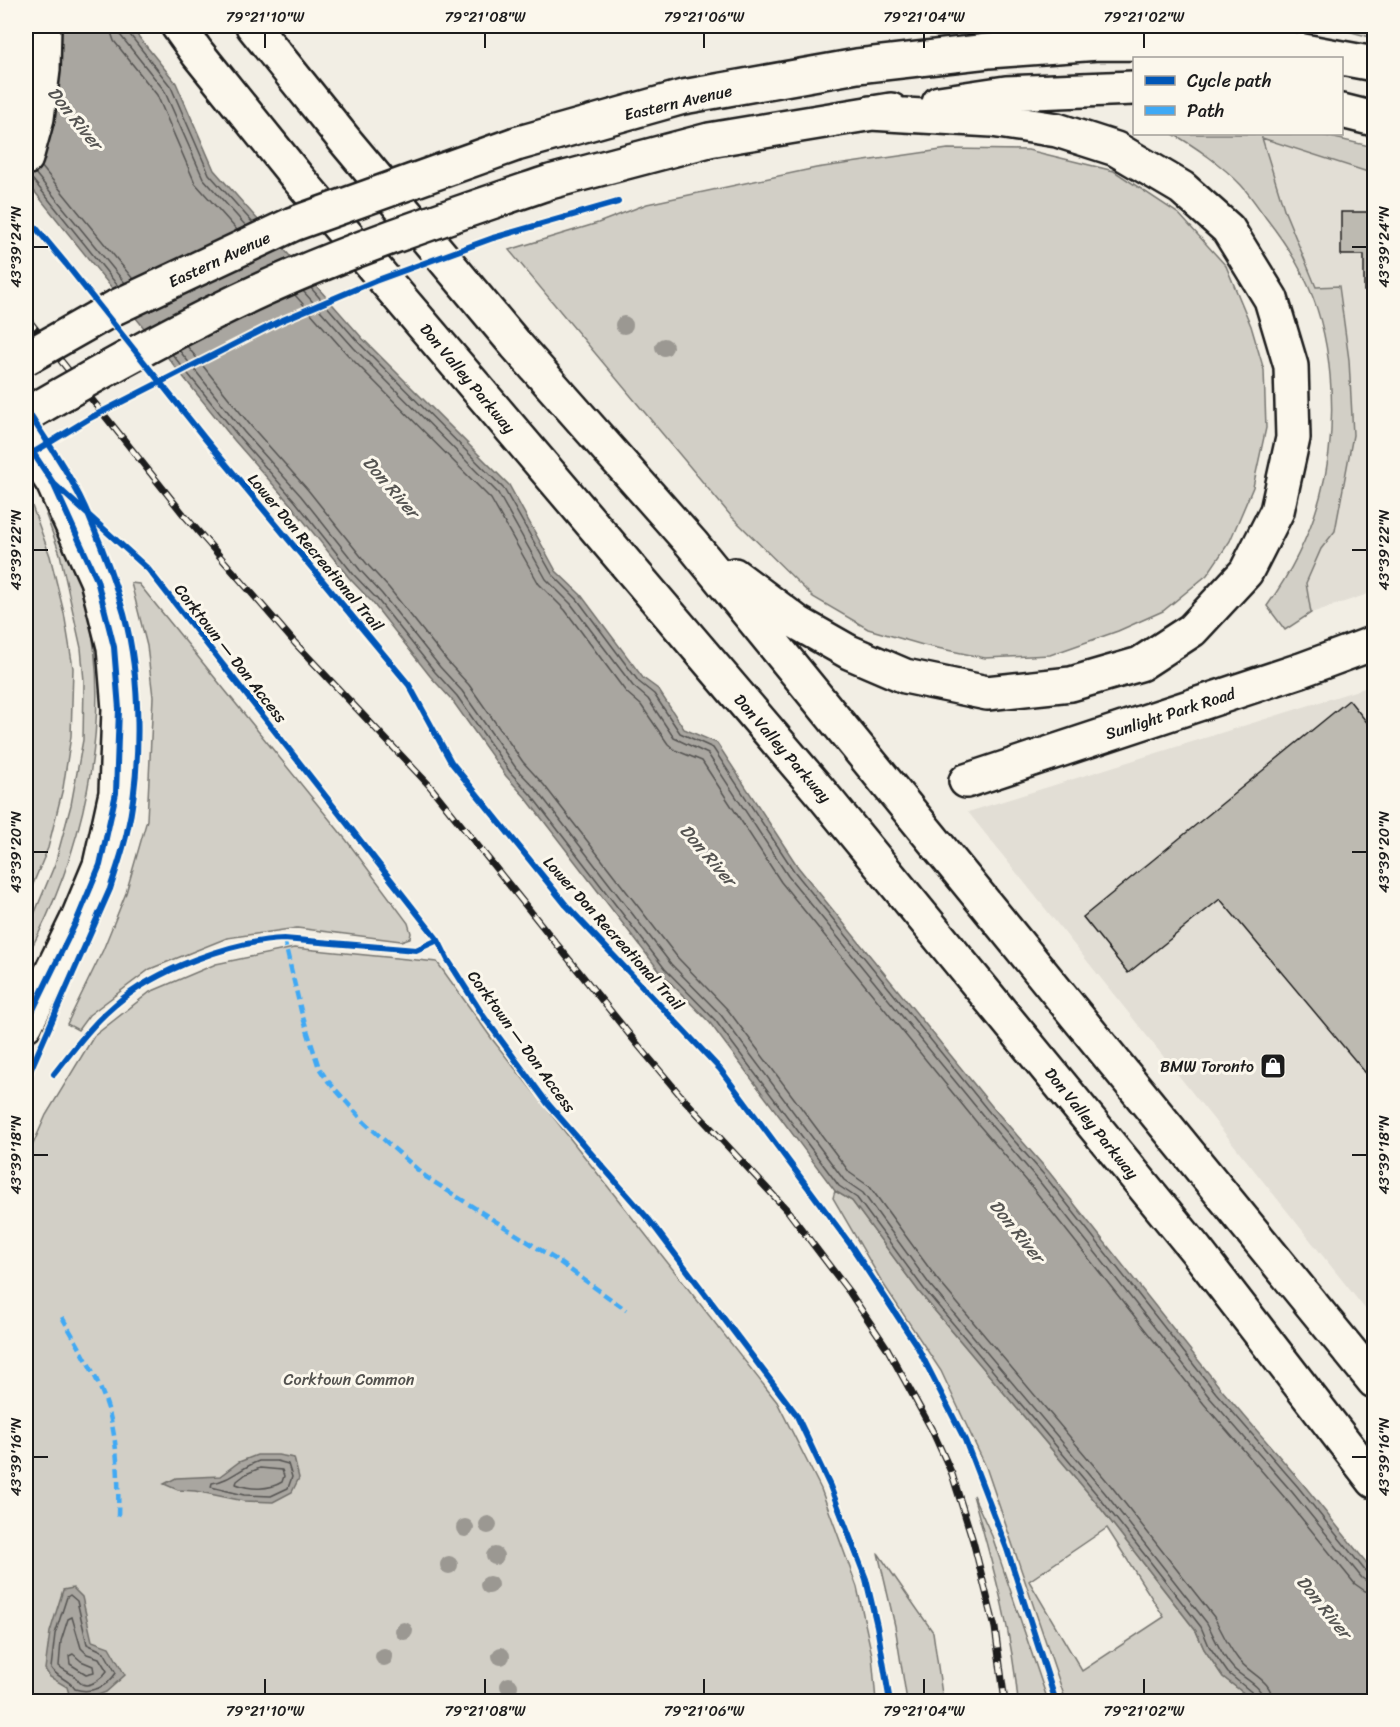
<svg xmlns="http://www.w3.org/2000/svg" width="1400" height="1727" viewBox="0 0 1400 1727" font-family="Sriracha,sans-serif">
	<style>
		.built { fill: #e2ded5 }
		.green { fill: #d2cfc6; stroke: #777671; stroke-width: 1.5; fill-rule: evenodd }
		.water { fill: #a9a6a0; stroke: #716f6b; stroke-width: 1.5 }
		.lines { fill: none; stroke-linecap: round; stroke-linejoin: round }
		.shore { stroke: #545351; stroke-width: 1.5 }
		.building { fill: #bdbab1; stroke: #1c1c1c; stroke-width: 1.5 }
		.minor-casing { stroke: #1c1c1c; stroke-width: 38 }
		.secondary-casing { stroke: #1c1c1c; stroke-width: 38 }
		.motorway-casing { stroke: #1c1c1c; stroke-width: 38 }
		.minor { stroke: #fbf7ec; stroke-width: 33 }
		.secondary { stroke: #fbf7ec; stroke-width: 33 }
		.motorway { stroke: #fbf7ec; stroke-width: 33 }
		.rail-casing { stroke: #1c1c1c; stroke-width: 7 }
		.rail { stroke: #fbf7ec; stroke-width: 4.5; stroke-dasharray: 14; stroke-linecap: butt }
		.motorway-bridge-casing { stroke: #1c1c1c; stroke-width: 38; stroke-linecap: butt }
		.motorway-bridge { stroke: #fbf7ec; stroke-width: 33 }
		.quiet { stroke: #3fa9f5; stroke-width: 4.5; stroke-dasharray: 9 4.5; stroke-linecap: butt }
		.cycleway-casing { stroke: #fbf7ec; stroke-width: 10 }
		.cycleway { stroke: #0057b8; stroke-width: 6 }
		.tree { fill: #9b9892 }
		.ticks { fill: none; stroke: #1c1c1c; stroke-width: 2 }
		.labels { text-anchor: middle; stroke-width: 6; stroke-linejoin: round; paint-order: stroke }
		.street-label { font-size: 16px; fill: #1c1c1c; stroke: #fbf7ec }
		.poi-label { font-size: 16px; fill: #1c1c1c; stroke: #fbf7ec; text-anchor: end }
		.park-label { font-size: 16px; fill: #53524f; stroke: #fbf7ec }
		.water-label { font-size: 18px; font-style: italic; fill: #545351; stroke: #fbf7ec }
		.neatline { fill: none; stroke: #1c1c1c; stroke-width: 2 }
		.ticks-label { font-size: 15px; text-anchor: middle; fill: #1c1c1c }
	</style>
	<rect width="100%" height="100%" fill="#f2eee4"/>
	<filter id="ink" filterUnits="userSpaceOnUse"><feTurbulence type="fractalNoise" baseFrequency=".0167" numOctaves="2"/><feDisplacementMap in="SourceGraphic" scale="12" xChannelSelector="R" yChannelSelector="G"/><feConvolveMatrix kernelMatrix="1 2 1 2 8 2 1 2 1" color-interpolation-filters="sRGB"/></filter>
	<g filter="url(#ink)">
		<path class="built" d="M1262 137 1374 174V592L1311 613 1305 583 1321 549 1335 531 1353 435 1349 360 1340 286 1317 287 1285 212Z
			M1374 685V1320L968 812Z"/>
		<path class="green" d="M1314 26H1374V38L1340 29Z
			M1173 134H1317L1374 147V174L1262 138 1285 212 1316 287 1339 286 1349 360 1353 435 1335 531 1321 549 1306 583 1311 613 1285 630 1267 606C1317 536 1338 461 1330 375 1327 341 1319 306 1303 275 1293 255 1280 236 1266 218 1258 207 1250 195 1241 185 1224 167 1195 146 1173 134Z
			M948 149 1028 150 1114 171 1179 214 1226 266 1251 326 1264 370 1266 428 1253 487 1230 541 1207 575 1163 611 1118 631 1050 655 985 658 923 645 868 629 813 597 731 516 509 250 598 223 647 204 816 168Z
			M26 494 32 506 50 556 64 613 73 668 71 736 63 788 48 848 26 901Z
			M50 513C64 545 80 576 88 610 113 727 82 856 26 958V934L55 864 71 805 83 740 84 681 81 648 60 554 46 515Z
			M131 583 139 584 347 841 408 923 411 933 410 938 401 941 297 928 227 938 150 969 89 1015 78 1030 67 1024 103 950 126 893 147 820 153 697 147 646Z
			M294 948 437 962 492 1039 777 1402 821 1489 857 1587 872 1655 876 1701H26V1160L46 1115 94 1036 150 992 216 964Z
			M835 1191 852 1201 920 1293 1095 1501 1196 1631 1204 1649 1223 1677 1254 1701H1066L986 1467 941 1371 882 1282 833 1198ZM1107 1528 1164 1617 1082 1671 1029 1581Z
			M973 1495 992 1536 1048 1701H1018C1012 1631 992 1563 973 1495Z
			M878 1553 933 1632 943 1701H907L895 1626Z"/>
		<path class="water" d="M26 26H130L176 83 214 170 363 339 509 485 556 571 581 595 643 678 658 689 684 729 717 743 798 867 995 1110 1049 1172 1221 1389 1303 1484 1374 1572V1701H1254L1223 1677 1204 1649 1196 1631 1095 1501 920 1293 852 1201 835 1191 710 1023 661 973 526 798 506 776 452 700 430 676 372 602 350 579 291 505 234 440 26 181Z
			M257 1455H278L294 1458 299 1478 292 1492 273 1502 244 1501 195 1491 178 1490 164 1484 176 1478 220 1476 239 1462Z
			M73 1588 82 1597 92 1641 109 1647 125 1675 106 1692 88 1699 69 1694 67 1687 50 1677 45 1669 50 1632 63 1590Z"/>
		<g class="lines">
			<path class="shore" d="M109 26 114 41 157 95 195 183 237 230
				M118 26 121 36 164 90 203 178 246 226
				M126 26 127 31 171 87 209 174 253 223
				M41 166 133 279
				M35 173 125 283
				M26 178 33 180 118 286
				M311 288 359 343 504 489 552 574 577 599 639 682 654 694 680 733 713 748 794 871 990 1113 1045 1176 1216 1393 1298 1487 1367 1573 1374 1576
				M303 291 354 348 498 493 546 579 571 604 633 686 648 699 674 738 708 754 788 876 985 1118 1039 1181 1210 1398 1292 1492 1362 1578 1368 1582 1374 1583
				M295 295 347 354 491 499 539 584 565 610 626 692 641 705 668 744 675 750 702 761 781 882 978 1124 1032 1187 1204 1404 1285 1498 1355 1584 1365 1591 1374 1592
				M187 346 251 426 308 490 367 564 389 588 447 661 469 685 523 762 544 785 678 958 728 1010 850 1173 870 1187 937 1279 1112 1487 1214 1617C1222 1632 1228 1646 1238 1659 1250 1675 1272 1679 1273 1702
				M179 350 244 432 301 496 360 570 382 594 440 667 462 691 516 768 537 790 671 964 721 1015 844 1180 863 1193 930 1285 1105 1493 1207 1623C1215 1638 1221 1655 1233 1668 1243 1679 1263 1685 1264 1702
				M172 354 239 437 295 501 354 575 377 599 435 672 457 696 510 772 531 795 665 969 715 1020 839 1186 857 1198 924 1289 1099 1497 1152 1564 1201 1627 1209 1646 1228 1673 1255 1695 1257 1702
				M259 1461H277L288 1464 292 1477 288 1488 271 1496 244 1495 211 1487 212 1483C229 1481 242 1467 259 1461Z
				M260 1468 282 1470 284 1476 282 1482C269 1490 251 1490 236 1484L237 1481 246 1474Z
				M70 1595 77 1601 87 1644 104 1652 116 1673C107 1687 91 1694 75 1689 69 1679 57 1678 51 1668L55 1634 67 1597Z
				M72 1617 81 1648 87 1654 99 1658 107 1671C103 1677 91 1688 82 1684 78 1682 78 1679 75 1677 70 1672 64 1671 59 1666L61 1641 68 1619Z
				M73 1654 81 1661 93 1666 94 1672 86 1674 70 1664 69 1656Z"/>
		</g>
		<path class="building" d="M1341 212H1374V291H1364V255H1341Z
			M1349 700 1374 731V1083L1220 899 1128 973 1083 917Z"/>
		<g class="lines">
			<g class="minor-casing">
				<path id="minor" d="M966 781 1301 670 1374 643"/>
			</g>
			<g class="secondary-casing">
				<path id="secondary" d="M26 442 53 483 97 580 114 647 119 709 116 793 100 865 77 920 26 1024"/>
			</g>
			<g class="motorway-casing">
				<path id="motorway" d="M178 26 198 54 297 177 822 794 1196 1250 1374 1481
					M253 26 347 143 516 345 692 544 1374 1381
					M939 103 1006 93 1134 88
					M1342 111 1374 119
					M516 144 683 97 857 66 988 51 1099 43 1240 44 1298 50 1374 64
					M26 158 37 118 43 70 44 26
					M550 182 709 140 891 110
					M734 575 798 623 849 652 905 676 987 693 1071 684 1140 664 1192 630 1246 572 1277 511 1293 438 1291 366 1271 299 1228 229 1182 188 1116 149 1057 130 992 120 870 113"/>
			</g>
			<use href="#minor" class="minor"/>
			<use href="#secondary" class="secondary"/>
			<use href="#motorway" class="motorway"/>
			<g class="rail-casing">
				<path id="rail" d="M26 317 184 515 295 643 429 785 633 1039 681 1096 787 1210 850 1293 887 1348 932 1430 952 1474 973 1541 995 1628 1005 1702"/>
			</g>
			<use href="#rail" class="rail"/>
			<g class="motorway-bridge-casing">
				<path id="motorway-bridge" d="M26 358 116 307 293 224 516 144
					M26 415C103 370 182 326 263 289 356 247 453 215 550 182"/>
			</g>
			<use href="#motorway-bridge" class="motorway-bridge"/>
			<path class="quiet" d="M284 939 301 1011 319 1068 328 1081 365 1123 426 1177 558 1261 626 1310
				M62 1317C79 1347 99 1378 109 1412 118 1446 119 1481 118 1517"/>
			<g class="cycleway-casing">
				<path id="cycleway" d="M26 216 66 264 206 440 409 685 451 762 566 905 720 1069 850 1244 917 1346 965 1440 1007 1549 1056 1702
					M26 409C48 443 75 481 90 519 103 549 115 582 124 614 141 677 142 768 127 832 123 851 116 870 110 889L26 1080
					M26 442 53 483 97 580 114 647 119 709 116 793 100 865 77 920 26 1024
					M26 457 90 418 278 322 375 281 493 238 618 202
					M53 483 148 569 438 940 448 960 484 1017 548 1104 650 1221 796 1414 830 1486 866 1579 877 1626 890 1702
					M54 1074C73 1050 91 1025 115 1005 155 970 232 941 284 939L416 950 438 940"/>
			</g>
			<use href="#cycleway" class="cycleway"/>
		</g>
		<g class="tree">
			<circle cx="624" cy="325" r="9"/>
			<circle cx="664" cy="347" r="9"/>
			<circle cx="488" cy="1525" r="9"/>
			<circle cx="465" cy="1528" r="9"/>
			<circle cx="495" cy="1556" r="9"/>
			<circle cx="449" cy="1565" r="9"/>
			<circle cx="489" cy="1585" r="9"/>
			<circle cx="404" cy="1631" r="9"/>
			<circle cx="501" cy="1656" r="9"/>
			<circle cx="384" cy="1657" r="9"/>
			<circle cx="509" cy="1686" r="9"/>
		</g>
	</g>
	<path class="ticks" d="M265 33V48M485 33V48M704 33V48M924 33V48M1144 33V48M33 247H48M1352 247H1367M33 550H48M1352 550H1367M33 852H48M1352 852H1367M33 1155H48M1352 1155H1367M33 1457H48M1352 1457H1367M265 1679V1694M485 1679V1694M704 1679V1694M924 1679V1694M1144 1679V1694"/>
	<defs>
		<g id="shop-square" transform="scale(1.35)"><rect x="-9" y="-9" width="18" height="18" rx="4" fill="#1c1c1c" stroke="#fbf7ec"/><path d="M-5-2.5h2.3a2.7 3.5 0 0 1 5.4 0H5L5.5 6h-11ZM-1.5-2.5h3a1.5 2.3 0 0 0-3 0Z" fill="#fff"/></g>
	</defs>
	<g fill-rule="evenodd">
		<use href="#shop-square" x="1273" y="1066"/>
	</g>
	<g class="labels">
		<g class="street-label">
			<text transform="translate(678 102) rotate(-13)" y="6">Eastern Avenue</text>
			<text transform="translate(219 259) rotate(-25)" y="6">Eastern Avenue</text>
			<text transform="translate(468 378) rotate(50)" y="6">Don Valley Parkway</text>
			<text transform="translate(316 552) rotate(50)" y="6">Lower Don Recreational Trail</text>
			<text transform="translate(231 653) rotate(52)" y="6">Corktown — Don Access</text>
			<text transform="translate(1170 713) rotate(-18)" y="6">Sunlight Park Road</text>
			<text transform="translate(783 748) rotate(49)" y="6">Don Valley Parkway</text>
			<text transform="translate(614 933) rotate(48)" y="6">Lower Don Recreational Trail</text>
			<text transform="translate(522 1041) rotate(54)" y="6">Corktown — Don Access</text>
			<text transform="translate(1092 1123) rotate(51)" y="6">Don Valley Parkway</text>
		</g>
		<g class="poi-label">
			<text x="1254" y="1072">BMW Toronto</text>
		</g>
		<g class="park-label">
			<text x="349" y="1385">Corktown Common</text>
		</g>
		<g class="water-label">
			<text transform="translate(75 118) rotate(51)" y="6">Don River</text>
			<text transform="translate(391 487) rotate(49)" y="6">Don River</text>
			<text transform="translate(708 855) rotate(49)" y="6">Don River</text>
			<text transform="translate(1017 1231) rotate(51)" y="6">Don River</text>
			<text transform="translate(1324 1607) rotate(51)" y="6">Don River</text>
		</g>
	</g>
	<rect width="1400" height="1727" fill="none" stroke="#fbf7ec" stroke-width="66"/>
	<rect x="1133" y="57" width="210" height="78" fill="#fbf7ec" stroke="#a29f99" stroke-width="1.5"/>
	<rect x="1145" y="76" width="30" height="9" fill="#0057b8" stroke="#a29f99" stroke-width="1.5"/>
	<text x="1187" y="87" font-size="18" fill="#1c1c1c">Cycle path</text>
	<rect x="1145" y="106" width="30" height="9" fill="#3fa9f5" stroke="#a29f99" stroke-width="1.5"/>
	<text x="1187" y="117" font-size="18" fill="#1c1c1c">Path</text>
	<rect x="33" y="33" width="1334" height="1661" class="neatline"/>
	<g class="ticks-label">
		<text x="265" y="22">79°21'10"W</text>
		<text x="485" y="22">79°21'08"W</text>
		<text x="704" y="22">79°21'06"W</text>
		<text x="924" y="22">79°21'04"W</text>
		<text x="1144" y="22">79°21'02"W</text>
		<text transform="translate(16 247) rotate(-90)" y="5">43°39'24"N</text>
		<text transform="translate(1384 247) rotate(-90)" y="5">43°39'24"N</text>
		<text transform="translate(16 550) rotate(-90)" y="5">43°39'22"N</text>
		<text transform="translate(1384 550) rotate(-90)" y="5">43°39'22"N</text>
		<text transform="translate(16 852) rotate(-90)" y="5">43°39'20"N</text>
		<text transform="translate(1384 852) rotate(-90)" y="5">43°39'20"N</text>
		<text transform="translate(16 1155) rotate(-90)" y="5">43°39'18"N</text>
		<text transform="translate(1384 1155) rotate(-90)" y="5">43°39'18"N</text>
		<text transform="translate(16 1457) rotate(-90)" y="5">43°39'16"N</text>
		<text transform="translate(1384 1457) rotate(-90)" y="5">43°39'16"N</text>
		<text x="265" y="1716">79°21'10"W</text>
		<text x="485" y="1716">79°21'08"W</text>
		<text x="704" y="1716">79°21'06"W</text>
		<text x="924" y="1716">79°21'04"W</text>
		<text x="1144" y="1716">79°21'02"W</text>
	</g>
</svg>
